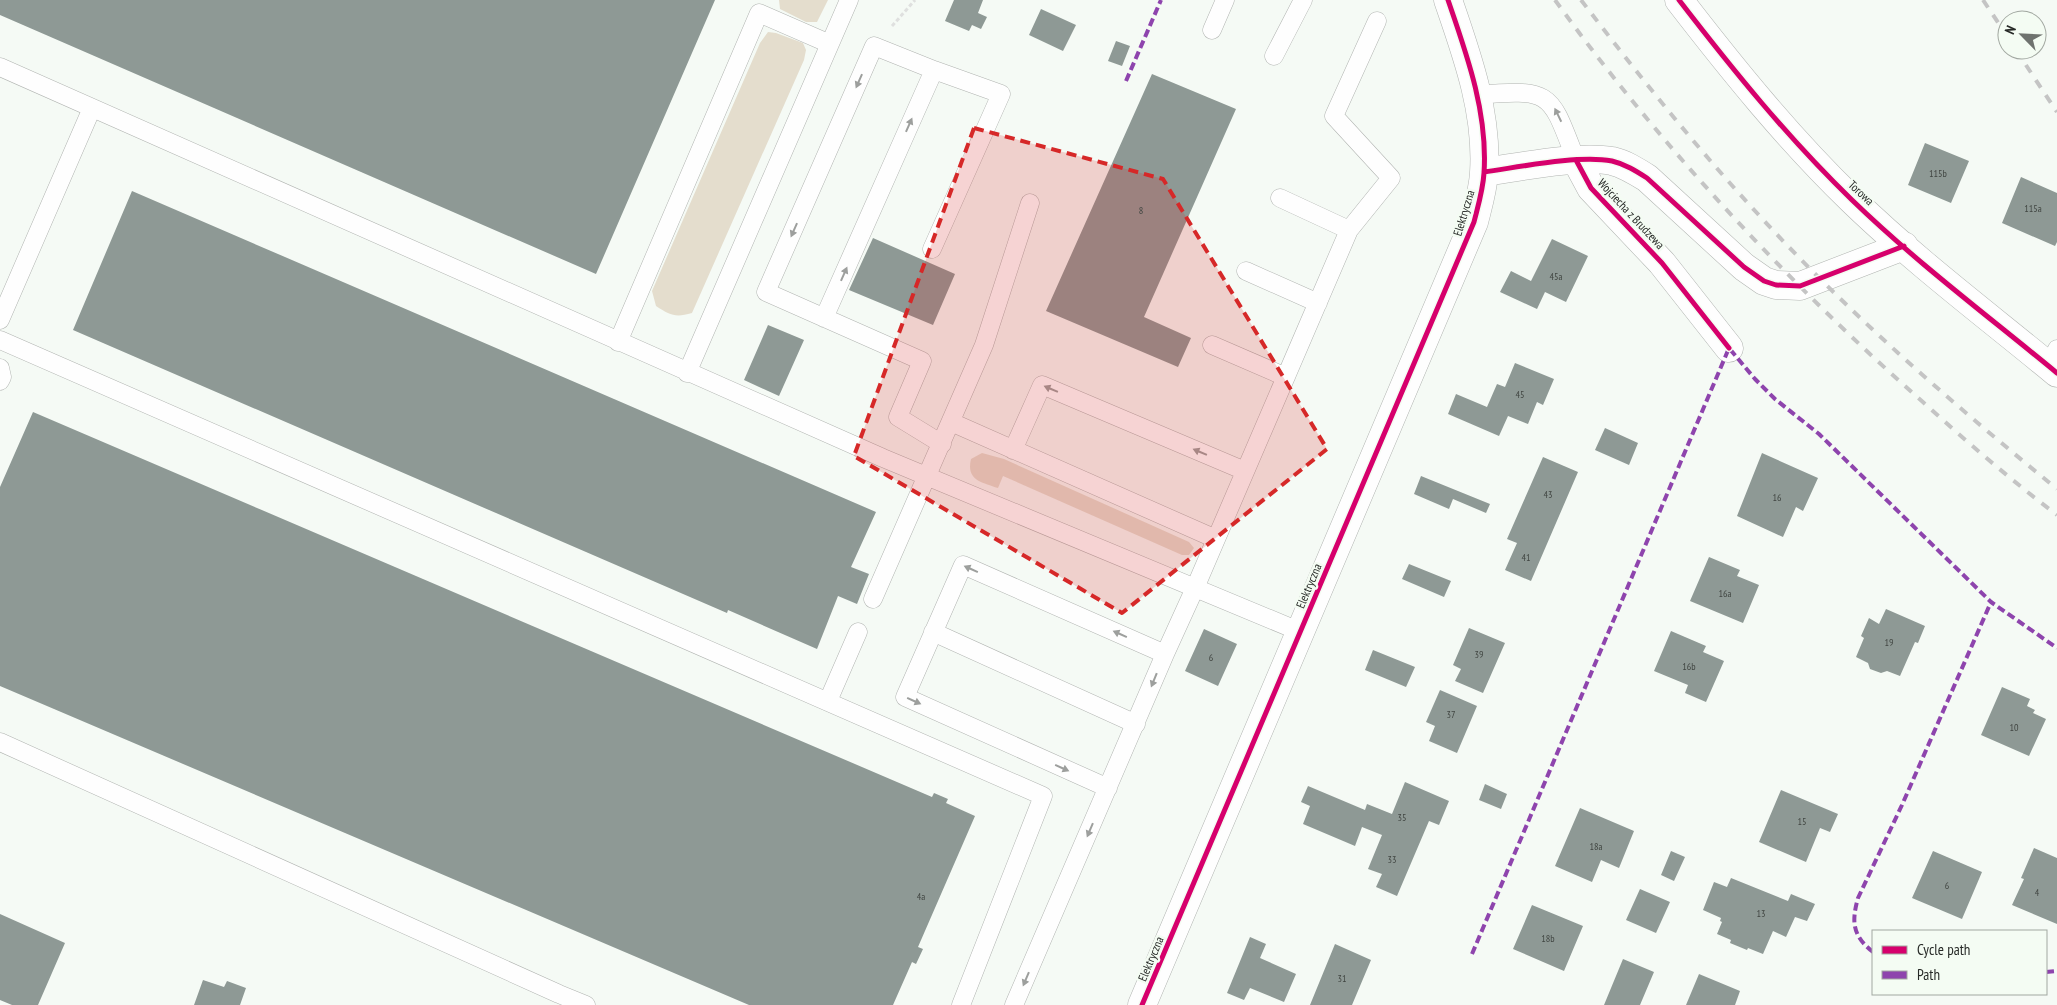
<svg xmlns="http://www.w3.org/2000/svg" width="2057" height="1005" viewBox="0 0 2057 1005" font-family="'PT Sans Narrow',sans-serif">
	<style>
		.green { fill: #e4ddcd }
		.building { fill: #8e9995 }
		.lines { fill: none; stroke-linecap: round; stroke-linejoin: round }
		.lane-casing { stroke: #b1b4b1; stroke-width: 19 }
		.street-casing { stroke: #b1b4b1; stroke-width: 29 }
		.path { stroke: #dfe0df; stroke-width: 3; stroke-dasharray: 4 2.5; stroke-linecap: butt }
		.lane { stroke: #fefefe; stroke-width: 18 }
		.street { stroke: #fefefe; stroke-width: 28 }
		.rail { stroke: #c4c4c4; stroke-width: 4; stroke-dasharray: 9 9; stroke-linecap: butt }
		.quiet { stroke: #8e44ad; stroke-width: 4; stroke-dasharray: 8 4; stroke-linecap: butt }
		.cycleway-casing { stroke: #f4fcf3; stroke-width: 8 }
		.cycleway { stroke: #d6006c; stroke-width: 5 }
		.oneway { fill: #9d9f9d }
		.marked { fill: #d62828; fill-opacity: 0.2; stroke: #d62828; stroke-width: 4; stroke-dasharray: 10 6; stroke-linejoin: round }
		.labels { text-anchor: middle; stroke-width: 5; stroke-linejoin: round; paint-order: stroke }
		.number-label { font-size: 10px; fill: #414642 }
		.street-label { font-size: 12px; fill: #272a27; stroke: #f4fcf3 }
	</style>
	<rect width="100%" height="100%" fill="#f5faf5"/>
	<path class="green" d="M828 0 817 22H806L780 9 779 0Z
		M768 32 776 33 803 43 806 50 804 60 692 313C675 318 670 315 656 306L652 291 760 43Z
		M982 453 1004 459 1189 542 1194 548 1189 555H1182L1003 476 998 488C981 482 966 480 971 459Z"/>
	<path class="building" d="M0 0H715L596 274 0 15Z
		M954 0H983L978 13 987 17 981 29 972 25 969 31 945 21Z
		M1041 9 1076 25 1063 51 1029 35Z
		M1116 41 1130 46 1122 66 1108 61Z
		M1152 74 1236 109 1144 317 1191 338 1178 367 1046 311Z
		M1925 143 1969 161 1951 203 1908 185Z
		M2021 177 2057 193V242L2055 246 2002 223Z
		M132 191 876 512 851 567 869 574 857 604 838 596 817 649 728 610 727 613 73 330Z
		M873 238 955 274 933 325 849 290Z
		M1552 239 1588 256 1566 302 1545 292 1537 309 1500 292 1511 271 1531 281Z
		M768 325 804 340 779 396 744 380Z
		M1515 363 1554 379 1543 405 1537 402 1528 424 1508 416 1499 436 1448 414 1456 394 1487 407 1497 384 1505 387Z
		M33 412 932 797 934 793 948 799 946 803 975 816 918 947 923 949 916 964 912 962 893 1005H749L0 686V487Z
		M1605 428 1638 443 1629 465 1595 450Z
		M1762 453 1818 478 1803 511 1796 507 1783 537 1737 516Z
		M1543 457 1578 472 1531 581 1505 570 1517 543 1507 539Z
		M1421 476 1490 504 1486 513 1453 499 1449 509 1414 494Z
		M1709 557 1740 570 1737 576 1759 585 1743 623 1690 601Z
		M1409 564 1451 581 1444 597 1402 579Z
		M1886 609 1925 626 1918 643 1915 642 1900 676 1887 671 1881 673 1870 669 1868 663 1856 657 1864 638 1861 636 1869 618 1879 624Z
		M1469 628 1505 643 1483 693 1455 681 1461 669 1453 665Z
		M1204 629 1237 644 1218 686 1185 671Z
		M1671 631 1706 646 1703 652 1724 661 1706 702 1685 693 1688 685 1654 671Z
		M1373 650 1415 667 1406 687 1365 670Z
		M2002 687 2030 699 2027 706 2035 710 2033 713 2046 719 2029 756 1981 735Z
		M1440 690 1477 706 1457 753 1429 741 1435 726 1426 722Z
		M1405 782 1449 801 1439 825 1429 821 1397 896 1376 887 1382 874 1368 869 1382 835 1362 827 1355 846 1303 824 1310 806 1301 802 1308 786 1365 810 1367 804 1392 814Z
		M1485 784 1507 794 1501 809 1479 800Z
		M1781 790 1838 814 1830 832 1820 828 1806 862 1759 842Z
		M1580 808 1634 831 1619 868 1601 860 1592 882 1555 866Z
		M2034 848 2057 858V924L2012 905 2024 879 2021 878Z
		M1671 851 1685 857 1674 881 1661 875Z
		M1933 851 1982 872 1962 919 1912 898Z
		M1731 878 1788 901 1791 894 1815 904 1807 921 1795 917 1786 937 1773 931 1763 954 1748 948 1747 950 1730 943 1731 940 1717 934 1722 922 1720 921 1721 918 1703 910 1714 882 1727 887Z
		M1640 889 1670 902 1656 933 1626 920Z
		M1532 905 1583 926 1564 971 1513 949Z
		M0 914 65 943 38 1005H12L0 1000Z
		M1250 937 1266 944 1260 958 1296 974 1284 1002 1250 988 1244 1000 1227 993Z
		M1335 944 1371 960 1352 1005H1310Z
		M1623 959 1654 972 1640 1005H1604Z
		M1699 974 1740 991 1735 1005H1686Z
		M203 980 224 987 227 981 246 988 240 1005H194Z"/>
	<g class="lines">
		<g class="lane-casing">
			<path id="lane" d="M1212 30 1225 0
				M1274 56 1303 0
				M0 67 883 458 1301 632
				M1477 95C1553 88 1550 93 1576 160
				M1280 198 1349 230
				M932 249 1001 94 934 70
				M1246 271 1318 303
				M824 318 934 70 874 46 766 292 922 361 898 417 942 444
				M0 320 92 108
				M0 340 1043 796 961 1005
				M618 342 759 13 830 44
				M1212 345 1286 377
				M2049 366 2057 349
				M0 368 2 377 0 381
				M687 373 849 0
				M951 422 1216 539
				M1013 450 1042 385 1245 471
				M873 599 984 345 1030 203
				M933 632 1136 724
				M828 701 858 632
				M0 742 559 994 586 1005
				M1108 788 905 697 963 565 1165 654
				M1014 1005 1165 654 1195 588 1349 230 1391 178 1334 116 1377 21"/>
		</g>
		<g class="street-casing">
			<path id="street" d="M1679 0C1733 70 1788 138 1852 200 1916 262 1988 316 2057 373
				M1576 160 1591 188 1662 263 1729 348
				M1484 172C1520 167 1578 155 1612 161 1625 164 1636 171 1647 178L1744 267 1764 281 1776 285 1800 286 1904 246
				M1142 1005 1474 222C1478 206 1483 190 1484 173 1488 113 1467 55 1448 0"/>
		</g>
		<path class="path" d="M892 26 915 0"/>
		<use href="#lane" class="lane"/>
		<use href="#street" class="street"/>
		<path class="rail" d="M1555 0C1662 148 1788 283 1924 403 1967 442 2011 480 2057 515
			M1581 0C1637 73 1694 145 1757 213 1849 314 1952 403 2057 489
			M1983 0 2007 36
			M2016 50 2057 112"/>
		<path class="quiet" d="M1126 81 1161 0
			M1873 952C1853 936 1851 923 1858 898L1902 805 1991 602
			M1472 954 1729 348 1755 379 1775 399 1819 434 1991 602 2057 648
			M2046 972 2057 971"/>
		<g class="cycleway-casing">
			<path id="cycleway" d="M1679 0C1733 70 1788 138 1852 200 1916 262 1988 316 2057 373
				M1576 160 1591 188 1662 263 1729 348
				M1484 172C1520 167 1578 155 1612 161 1625 164 1636 171 1647 178L1744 267 1764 281 1776 285 1800 286 1904 246
				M1142 1005 1474 222C1478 206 1483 190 1484 173 1488 113 1467 55 1448 0"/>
		</g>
		<use href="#cycleway" class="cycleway"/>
	</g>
	<defs><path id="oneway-solid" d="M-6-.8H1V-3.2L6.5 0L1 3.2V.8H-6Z" transform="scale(1.25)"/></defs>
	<g class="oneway">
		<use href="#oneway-solid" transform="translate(859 81) rotate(114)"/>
		<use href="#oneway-solid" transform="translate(1558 115) rotate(-116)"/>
		<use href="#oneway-solid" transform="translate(909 125) rotate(-66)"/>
		<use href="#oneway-solid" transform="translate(794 230) rotate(114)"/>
		<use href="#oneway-solid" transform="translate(844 274) rotate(-66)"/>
		<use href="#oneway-solid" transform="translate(1051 389) rotate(-157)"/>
		<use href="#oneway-solid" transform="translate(1200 452) rotate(-157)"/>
		<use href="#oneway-solid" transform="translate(971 569) rotate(-156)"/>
		<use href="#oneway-solid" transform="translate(1120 634) rotate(-156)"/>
		<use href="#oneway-solid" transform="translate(1154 680) rotate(112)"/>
		<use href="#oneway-solid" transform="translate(914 701) rotate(24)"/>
		<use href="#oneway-solid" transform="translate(1062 768) rotate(24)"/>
		<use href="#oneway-solid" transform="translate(1090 830) rotate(113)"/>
		<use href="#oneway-solid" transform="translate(1026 979) rotate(113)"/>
	</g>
	<path class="marked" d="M974 128 1163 179 1327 449 1122 613 854 456Z"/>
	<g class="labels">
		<g class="number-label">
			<text x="1938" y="177">115b</text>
			<text x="2033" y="212">115a</text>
			<text x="1141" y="214">8</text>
			<text x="1556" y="280">45a</text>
			<text x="1520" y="398">45</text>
			<text x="1548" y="498">43</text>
			<text x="1777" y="501">16</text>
			<text x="1526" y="561">41</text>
			<text x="1725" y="597">16a</text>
			<text x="1889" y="646">19</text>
			<text x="1479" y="658">39</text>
			<text x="1211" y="661">6</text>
			<text x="1689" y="670">16b</text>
			<text x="1451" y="718">37</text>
			<text x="2014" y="731">10</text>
			<text x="1402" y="821">35</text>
			<text x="1802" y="825">15</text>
			<text x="1596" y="850">18a</text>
			<text x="1392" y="863">33</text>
			<text x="1947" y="889">6</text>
			<text x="2037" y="896">4</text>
			<text x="921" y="900">4a</text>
			<text x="1761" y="917">13</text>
			<text x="1548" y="942">18b</text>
			<text x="1342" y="982">31</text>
		</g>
		<g class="street-label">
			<text transform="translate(1861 193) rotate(43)" y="4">Torowa</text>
			<text transform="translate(1464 213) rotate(-73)" y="4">Elektryczna</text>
			<text transform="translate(1631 214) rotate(47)" y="4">Wojciecha z Brudzewa</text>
			<text transform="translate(1309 586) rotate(-67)" y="4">Elektryczna</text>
			<text transform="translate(1151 959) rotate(-67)" y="4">Elektryczna</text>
		</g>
	</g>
	<rect x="1872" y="930" width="175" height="65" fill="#f4fcf3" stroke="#a2a8a1"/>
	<rect x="1882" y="946" width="25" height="8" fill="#d6006c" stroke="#a2a8a1"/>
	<text x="1917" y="955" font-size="15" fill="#272a27">Cycle path</text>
	<rect x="1882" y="971" width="25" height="8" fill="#8e44ad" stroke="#a2a8a1"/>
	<text x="1917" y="980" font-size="15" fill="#272a27">Path</text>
	<g transform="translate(2022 35) rotate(294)"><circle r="24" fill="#f4fcf3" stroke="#a2a8a1"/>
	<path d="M0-4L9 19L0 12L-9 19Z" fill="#6f736f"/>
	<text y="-8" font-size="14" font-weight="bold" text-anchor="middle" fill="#272a27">N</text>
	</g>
</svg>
